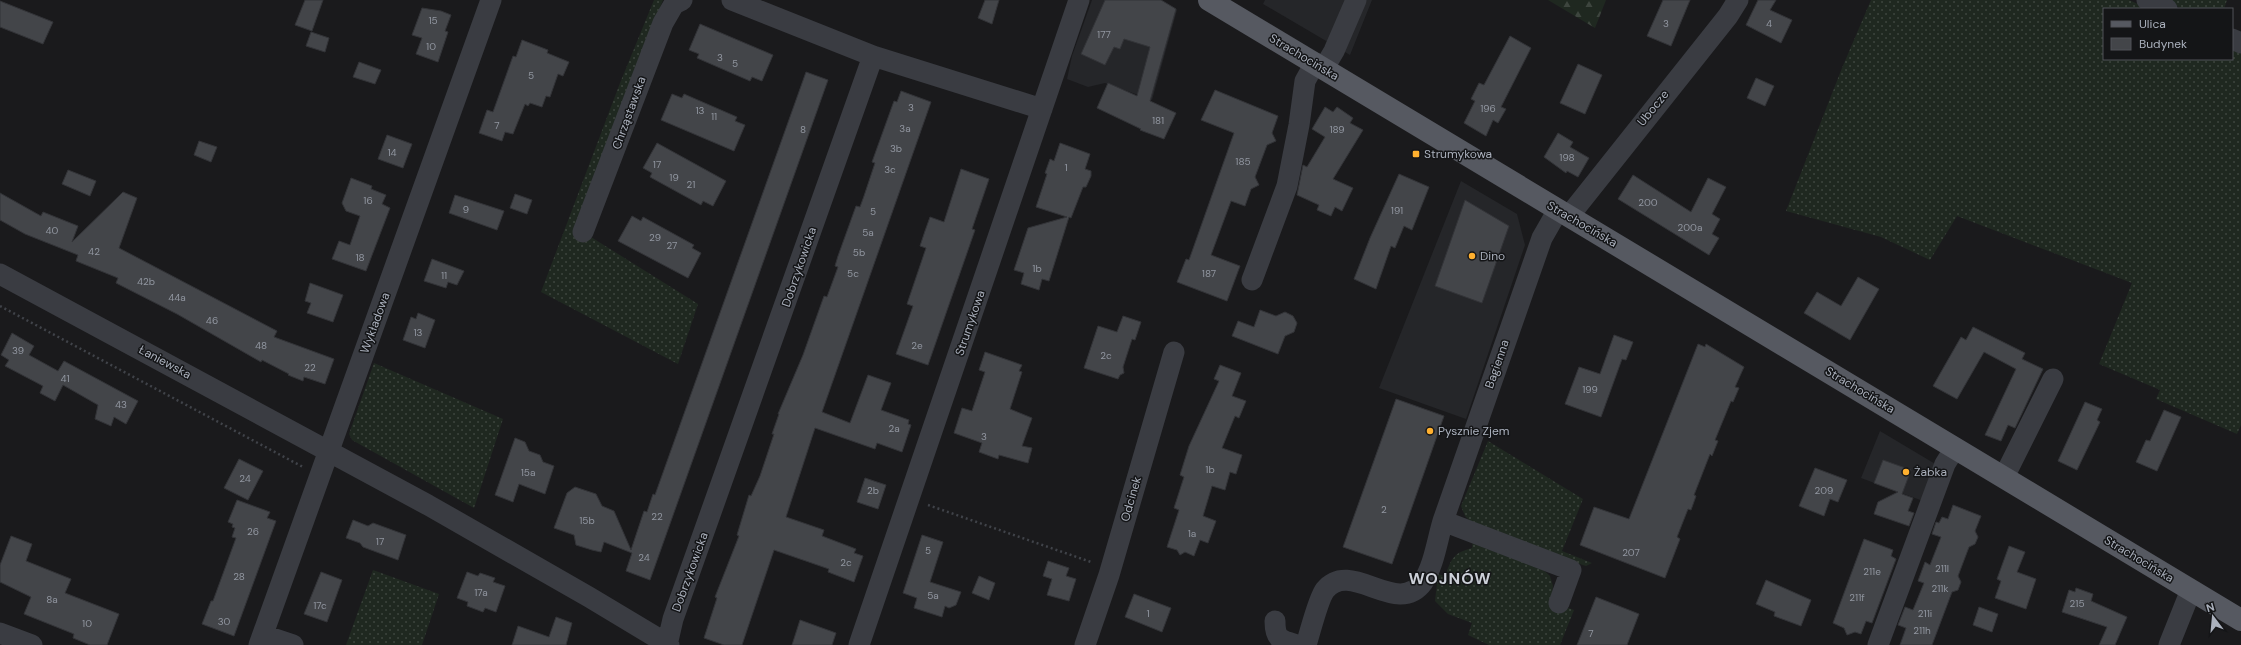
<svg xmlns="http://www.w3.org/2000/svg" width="2241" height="645" viewBox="0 0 2241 645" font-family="'DM Sans',sans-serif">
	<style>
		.built { fill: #252629 }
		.grass { fill: url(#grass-dots) }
		.forest { fill: url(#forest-firs) }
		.building { fill: #434549; stroke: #333438 }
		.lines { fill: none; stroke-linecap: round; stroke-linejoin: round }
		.path { stroke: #404349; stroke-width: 2.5; stroke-dasharray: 2 3; stroke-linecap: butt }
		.minor { stroke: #3a3c42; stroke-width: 21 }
		.major { stroke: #565961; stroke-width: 22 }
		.poi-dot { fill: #ffb02f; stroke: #141517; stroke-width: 1.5 }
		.labels { text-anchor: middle; stroke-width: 3; stroke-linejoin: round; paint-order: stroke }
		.number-label { font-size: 10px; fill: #9196a0 }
		.street-label { font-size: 12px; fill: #abb1bd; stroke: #141517 }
		.poi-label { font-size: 12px; fill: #abb1bd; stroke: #141517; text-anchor: start }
		.district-label { font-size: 16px; font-weight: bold; letter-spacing: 1px; fill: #ccd0d8; stroke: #141517 }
	</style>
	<defs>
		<pattern id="grass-dots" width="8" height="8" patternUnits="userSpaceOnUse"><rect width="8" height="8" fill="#1f2820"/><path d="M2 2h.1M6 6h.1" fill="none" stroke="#3d453e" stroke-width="1.8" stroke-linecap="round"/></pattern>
		<pattern id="forest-firs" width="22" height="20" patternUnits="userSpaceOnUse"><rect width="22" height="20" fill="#1f2820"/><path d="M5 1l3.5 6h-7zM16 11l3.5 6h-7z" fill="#3d453e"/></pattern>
	</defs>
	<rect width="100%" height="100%" fill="#1a1a1c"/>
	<path class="built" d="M1092 0H1160L1177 10 1152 100 1105 83 1088 87 1067 79 1072 56Z
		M1265 0H1372L1350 55 1263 4Z
		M1461 181 1517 214 1525 245 1466 419 1379 388Z
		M1880 431 1937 465 1923 501 1861 478Z"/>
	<path class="grass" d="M654 0H663L575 227 698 304 678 364 541 292 620 83Z
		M1871 0H2129L2149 9H2104V59H2232V47L2241 51V425L2237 434 2156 399 2160 390 2099 364 2132 283 1957 216 1930 260 1881 237 1786 211 1842 68Z
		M2164 0H2227L2224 9H2183Z
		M374 363 503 419 474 508 352 440 349 434Z
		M1488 441 1583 499 1562 551 1592 563 1586 566 1552 555 1471 522 1465 516 1461 506Z
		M1473 541 1539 566 1550 576 1553 586 1551 602 1574 610 1560 645H1489L1468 635 1472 623 1448 614 1435 601 1438 574 1445 576C1452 558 1453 553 1472 548Z
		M373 570 439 594 422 645H346Z"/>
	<path class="forest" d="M1548 0H1606L1595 28Z"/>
	<path class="building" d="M305 0H323L312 31 295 25Z
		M985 0H999L992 24 978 18Z
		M1105 0H1161L1176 9 1150 101 1176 113 1164 139 1140 130 1141 129 1097 108 1108 83 1137 96 1150 47 1124 39 1120 49 1114 47 1105 65 1081 54Z
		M1663 0H1690L1671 46 1647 36Z
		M1758 0H1776L1770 10 1792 20 1781 43 1746 25Z
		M0 1 53 22 43 44 0 27Z
		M422 8 441 11 451 15 445 31 448 32 438 62 416 54 422 38 412 35Z
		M700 24 773 55 762 81 752 77 750 81 697 58 699 54 689 50Z
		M311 32 329 38 325 52 306 46Z
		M1510 36 1531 48 1501 107 1506 109 1498 123 1493 120 1486 136 1464 123 1475 101 1471 99 1479 83 1484 85Z
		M522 40 548 50 547 53 569 62 563 76 558 74 550 97 546 96 542 107 530 103 528 106 525 104 513 134 505 132 502 141 479 133 487 110 493 112 513 56 516 57Z
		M359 62 381 70 375 84 353 77Z
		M1578 64 1602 75 1585 114 1560 103Z
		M806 72 828 80 650 580 626 571 632 553 604 542 601 552 592 550 576 545 574 535 554 528 567 493 575 487 596 494 602 506 614 511 631 550 644 511 647 512 653 494 655 495Z
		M1756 78 1774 86 1765 106 1747 98Z
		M1215 90 1278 116 1272 133 1276 141 1267 145 1255 177 1259 185 1251 189 1245 206 1231 201 1211 255 1240 266 1227 301 1177 282 1186 259 1189 260 1234 133 1201 120Z
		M901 91 931 102 822 412 850 423 868 375 891 383 881 410 909 420 908 424 911 425 902 452 877 443 875 449 815 428 786 517 824 530 822 536 856 549 854 553 863 556 854 582 828 572 829 569 774 550 742 645H724L704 638 717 598 715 597 739 536 737 535 749 495 751 496 760 476 774 434H772L779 414H778L803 355 824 296 827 297 838 267 835 266 838 256 856 206 860 207 864 196 875 163 872 162 894 101 897 102Z
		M672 94 682 98 684 94 737 117 735 121 745 125 734 151 661 120Z
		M1325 107 1333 112 1337 107 1353 118 1350 123 1363 130 1333 179 1353 188 1342 211 1335 207 1331 216 1317 210 1319 205 1297 195 1303 165 1307 167 1325 137 1312 129Z
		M1558 133 1573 142 1570 147 1589 158 1578 177 1567 171 1566 173 1544 157Z
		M387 135 412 144 403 168 378 159Z
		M199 141 217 147 211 162 194 155Z
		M657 143 726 181 713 206 703 201 701 205 650 177 652 173 643 168Z
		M1060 143 1090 154 1085 169 1091 171V176L1086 187H1083L1071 218 1069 217 1049 281 1042 279 1039 290 1021 284 1024 273 1014 270 1028 228 1067 217 1036 207 1047 174 1045 173 1050 159 1054 161Z
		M961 169 989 179 972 229 975 230 928 365 896 354 913 306 907 304 926 248 920 246 925 231 930 217 944 222Z
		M68 170 96 181 90 196 62 184Z
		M1399 174 1429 187 1412 230 1404 226 1395 248 1391 246 1376 289 1354 279 1370 238Z
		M1633 175 1691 212 1708 178 1726 187 1712 214 1720 219 1712 234 1719 238 1709 255 1618 199Z
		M351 178 372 186 371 189 386 195 382 204 390 208 366 271 332 259 339 241 350 245 360 216 346 211 342 203Z
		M123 192 137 198 119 248 277 331 274 337 334 359 325 384 304 377 303 381 288 375 289 374 262 360 261 362 177 314 116 283 118 278 76 261 78 255 25 234 0 220V193L41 216 43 212 78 226 72 242Z
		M515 194 532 200 527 214 510 208Z
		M455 195 504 211 497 230 449 213Z
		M1465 200 1509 226 1482 303 1435 286Z
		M632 216 641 221 643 217 694 245 692 248 701 253 688 278 618 241Z
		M432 259 464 271 457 285 448 282 446 288 424 281Z
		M1858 277 1879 289 1850 340 1804 313 1817 292 1841 306Z
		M310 283 343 295 333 322 307 313 311 303 305 301Z
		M1260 310 1276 316 1285 312 1293 316 1297 323 1294 332 1285 336 1278 354 1232 336 1238 321 1254 327Z
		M418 313 435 320 425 348 403 340 411 317 416 319Z
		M1123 316 1141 322 1135 340 1132 339 1123 367 1124 373 1120 375 1118 379 1084 368 1098 326 1117 332Z
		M1973 327 2025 353 2022 359 2043 369 2015 428 2008 425 2001 441 1985 435 2016 369 1984 352 1957 399 1933 386 1961 337 1966 340Z
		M12 333 34 346 29 355 58 371 64 361 138 401 126 424 114 417 111 426 95 419 98 405 63 385 55 401 40 393 43 386 5 366 9 360 1 355Z
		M1614 335 1633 342 1626 360 1622 359 1601 417 1565 404 1579 367 1600 374Z
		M1698 344 1705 347 1706 344 1744 367 1735 387 1739 388 1733 402 1731 401 1715 440 1718 441 1712 456 1710 454 1694 495 1696 496 1691 510 1688 509 1677 537 1680 539 1665 578 1580 545 1594 507 1629 519Z
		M985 352 1022 365 1019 371 1022 372 1010 409 1032 418 1022 446 1032 448 1028 463 999 455 998 459 979 452 982 443 954 433 962 408 972 411 985 372 979 370Z
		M1220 365 1241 373 1232 396 1246 401 1239 418 1235 416 1222 448 1242 455 1236 474 1230 472 1225 490 1212 486 1203 516 1216 521 1208 543 1200 540 1194 556 1185 552 1180 555 1177 550 1167 547 1179 510 1174 508 1184 477 1180 475 1189 446 1219 381 1214 379Z
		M1396 399 1444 416 1392 564 1343 547Z
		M2085 402 2102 409 2097 420 2100 422 2077 470 2058 461Z
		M2164 410 2181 417 2157 471 2136 462 2146 440 2150 441Z
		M515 438 525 442 529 451 540 455 543 462 554 466 545 494 519 484 513 502 495 495Z
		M239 459 263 471 248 500 224 488Z
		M1883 460 1911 470 1902 494 1913 498 1908 511 1914 513 1909 526 1874 514 1878 502 1898 492 1874 483Z
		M1815 468 1847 480 1838 502 1830 499 1824 516 1799 506Z
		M865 478 886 485 878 509 857 502Z
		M237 500 270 512 267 518 276 521 234 636 202 624 211 601H213L236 538 232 537 235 528 232 527 233 524 228 522Z
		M1953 505 1981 516 1975 531 1978 537 1975 544 1969 547 1958 576 1961 582 1958 590 1952 592 1932 645H1900L1906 628 1898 625 1905 607 1913 610 1924 583 1918 581 1925 562 1930 565 1941 537 1932 534 1936 522 1939 523 1942 517 1948 519Z
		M353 520 368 526 373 523 406 535 398 560 363 547 360 543 346 538Z
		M922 535 943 542 930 582 961 592 956 605 949 608 945 606 942 617 914 608 917 598 903 593Z
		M11 536 32 544 26 561 71 579 65 593 119 614 107 645H90L73 638 74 634 24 614 31 597 0 582V565Z
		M1864 539 1893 550 1891 556 1896 559 1872 623 1866 621 1861 634 1855 632 1847 635 1844 628 1833 623Z
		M2009 546 2025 552 2017 572 2036 579 2026 609 1995 598 2001 581 1997 579Z
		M1048 561 1069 568 1066 576 1076 579 1069 601 1047 595 1052 579 1043 576Z
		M321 572 342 580 327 622 304 614Z
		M467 572 478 576 480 573 495 578 493 582 505 586 496 612 485 608 483 612 467 606 468 602 457 598Z
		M979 576 995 583 989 600 972 593Z
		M1766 580 1811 600 1801 626 1774 616 1775 612 1756 604Z
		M2076 588 2093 594 2091 601 2127 617 2115 645H2099L2107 627 2062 612 2069 590 2075 592Z
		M1134 594 1171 608 1162 632 1125 617Z
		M1596 597 1639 614 1627 645H1577Z
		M1979 607 1998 614 1992 632 1973 625Z
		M556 617 572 623 566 645H512L518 626 549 637Z
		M800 620 836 633 832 645H792Z"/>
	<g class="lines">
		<path class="path" d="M0 306 303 467
			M928 505 1091 562"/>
		<path class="minor" d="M732 0 873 56 1042 109
			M2147 0 2167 9
			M2232 39 2241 43
			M1324 68 1334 51 1356 0
			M1569 216 1728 16 1738 0
			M583 232 663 23 674 4 682 0
			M0 274 428 505 589 597 669 645
			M1252 280 1287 186 1299 125 1305 81 1315 63
			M2004 477 2053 379
			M1443 521 1571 570 1559 603
			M1275 621C1275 640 1281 640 1297 645
			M0 633 32 645
			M263 635 293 645
			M259 645 491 0
			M667 645 673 619 873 56
			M859 645 1079 0
			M1085 645 1109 575 1174 352
			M1306 645C1310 633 1318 599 1325 590 1351 558 1397 618 1423 582 1434 565 1437 541 1443 521L1542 238 1558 210
			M1878 645 1945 464 1955 448
			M2169 645 2191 590"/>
		<path class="major" d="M1209 0 2241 620"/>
	</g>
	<g class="poi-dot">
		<rect x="1412" y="150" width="8" height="8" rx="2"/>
		<circle cx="1472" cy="256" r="4"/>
		<circle cx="1430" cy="431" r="4"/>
		<circle cx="1906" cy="472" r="4"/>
	</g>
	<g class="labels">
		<g class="number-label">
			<text x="433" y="24">15</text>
			<text x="1666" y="27">3</text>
			<text x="1769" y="27">4</text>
			<text x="1104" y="38">177</text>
			<text x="431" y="50">10</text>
			<text x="720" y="61">3</text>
			<text x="735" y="67">5</text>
			<text x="531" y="79">5</text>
			<text x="911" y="111">3</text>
			<text x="1488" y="112">196</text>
			<text x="700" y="114">13</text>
			<text x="714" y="120">11</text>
			<text x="1158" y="124">181</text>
			<text x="497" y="129">7</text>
			<text x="905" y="132">3a</text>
			<text x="803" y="133">8</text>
			<text x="1337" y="133">189</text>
			<text x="896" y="152">3b</text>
			<text x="392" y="156">14</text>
			<text x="1567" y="161">198</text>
			<text x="1243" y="165">185</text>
			<text x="657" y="168">17</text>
			<text x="1066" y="171">1</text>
			<text x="890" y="173">3c</text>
			<text x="674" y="181">19</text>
			<text x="691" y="188">21</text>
			<text x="368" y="204">16</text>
			<text x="1648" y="206">200</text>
			<text x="466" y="213">9</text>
			<text x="1397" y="214">191</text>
			<text x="873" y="215">5</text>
			<text x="1690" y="231">200a</text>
			<text x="52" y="234">40</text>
			<text x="868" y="236">5a</text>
			<text x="655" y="241">29</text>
			<text x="672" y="249">27</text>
			<text x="94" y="255">42</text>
			<text x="859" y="256">5b</text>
			<text x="360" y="261">18</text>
			<text x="1037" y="272">1b</text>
			<text x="853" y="277">5c</text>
			<text x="1209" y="277">187</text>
			<text x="444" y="279">11</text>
			<text x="146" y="285">42b</text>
			<text x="177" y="301">44a</text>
			<text x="212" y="324">46</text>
			<text x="418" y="336">13</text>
			<text x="261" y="349">48</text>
			<text x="917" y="349">2e</text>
			<text x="18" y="354">39</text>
			<text x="1106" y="359">2c</text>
			<text x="310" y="371">22</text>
			<text x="65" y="382">41</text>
			<text x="1590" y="393">199</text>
			<text x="121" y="408">43</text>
			<text x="894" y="432">2a</text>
			<text x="984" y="440">3</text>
			<text x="1210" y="473">1b</text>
			<text x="528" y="476">15a</text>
			<text x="245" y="482">24</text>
			<text x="873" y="494">2b</text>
			<text x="1824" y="494">209</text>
			<text x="1384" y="513">2</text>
			<text x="657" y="520">22</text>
			<text x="587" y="524">15b</text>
			<text x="253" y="535">26</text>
			<text x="1192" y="537">1a</text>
			<text x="380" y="545">17</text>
			<text x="928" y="554">5</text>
			<text x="1631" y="556">207</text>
			<text x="644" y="561">24</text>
			<text x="846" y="566">2c</text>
			<text x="1942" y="572">211l</text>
			<text x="1872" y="575">211e</text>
			<text x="239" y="580">28</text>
			<text x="1940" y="592">211k</text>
			<text x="481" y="596">17a</text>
			<text x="933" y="599">5a</text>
			<text x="1857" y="601">211f</text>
			<text x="52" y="603">8a</text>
			<text x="2077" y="607">215</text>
			<text x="320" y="609">17c</text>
			<text x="1148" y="617">1</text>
			<text x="1925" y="617">211i</text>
			<text x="224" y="625">30</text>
			<text x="87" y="627">10</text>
			<text x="1922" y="634">211h</text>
			<text x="1591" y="637">7</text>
		</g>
		<g class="street-label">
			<text transform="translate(1304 57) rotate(31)" y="4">Strachocińska</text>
			<text transform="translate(1653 108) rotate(-51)" y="4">Ubocze</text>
			<text transform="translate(629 113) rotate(-70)" y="4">Chrząstawska</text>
			<text transform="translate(1582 224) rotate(30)" y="4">Strachocińska</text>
			<text transform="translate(799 267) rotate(-71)" y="4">Dobrzykowicka</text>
			<text transform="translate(375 323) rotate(-70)" y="4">Wykładowa</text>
			<text transform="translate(970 323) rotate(-71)" y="4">Strumykowa</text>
			<text transform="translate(165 362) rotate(28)" y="4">Łaniewska</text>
			<text transform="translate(1497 364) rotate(-71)" y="4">Bagienna</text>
			<text transform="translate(1860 390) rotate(31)" y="4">Strachocińska</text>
			<text transform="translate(1131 499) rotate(-74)" y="4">Odcinek</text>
			<text transform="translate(2139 559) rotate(31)" y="4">Strachocińska</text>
			<text transform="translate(690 572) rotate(-70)" y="4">Dobrzykowicka</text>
		</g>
		<g class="poi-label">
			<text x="1424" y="158">Strumykowa</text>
			<text x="1480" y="260">Dino</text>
			<text x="1438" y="435">Pysznie Zjem</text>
			<text x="1914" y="476">Żabka</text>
		</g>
		<g class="district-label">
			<text x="1450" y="584">WOJNÓW</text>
		</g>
	</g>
	<rect x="2103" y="8" width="130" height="52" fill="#141517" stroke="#505359"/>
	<rect x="2111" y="21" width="20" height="6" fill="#565961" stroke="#505359"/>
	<text x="2139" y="28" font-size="12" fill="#abb1bd">Ulica</text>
	<rect x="2111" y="38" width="20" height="12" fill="#434549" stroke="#505359"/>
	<text x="2139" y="48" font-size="12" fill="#abb1bd">Budynek</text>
	<g transform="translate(2213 617) rotate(344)" stroke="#141517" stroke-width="3" paint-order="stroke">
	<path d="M0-3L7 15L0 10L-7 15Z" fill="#abb1bd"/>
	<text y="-6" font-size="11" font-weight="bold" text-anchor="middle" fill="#abb1bd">N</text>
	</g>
</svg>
